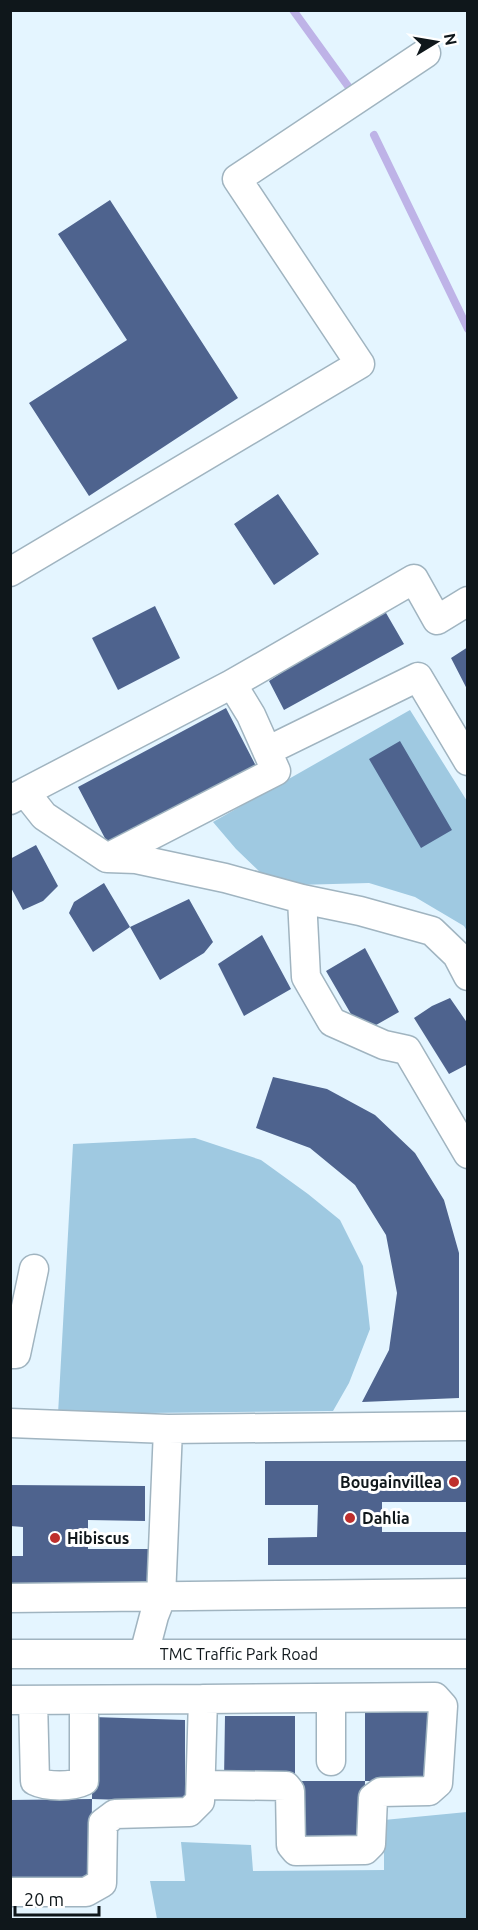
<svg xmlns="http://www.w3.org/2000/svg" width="478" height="1930" viewBox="0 0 478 1930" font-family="Ubuntu,sans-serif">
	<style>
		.green { fill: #9fc9e1 }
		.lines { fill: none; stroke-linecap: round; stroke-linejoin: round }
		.stream { stroke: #beb3e7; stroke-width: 8 }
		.building { fill: #4e638e }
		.minor-casing { stroke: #a0b4c0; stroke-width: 31 }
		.minor { stroke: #fff; stroke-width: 28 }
		.poi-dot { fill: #be2f2d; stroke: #fff; stroke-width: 2 }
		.labels { text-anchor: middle; stroke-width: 6; stroke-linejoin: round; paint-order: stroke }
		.poi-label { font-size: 16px; font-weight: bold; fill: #0f171b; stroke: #fff; text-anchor: start }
		.street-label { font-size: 16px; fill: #0f171b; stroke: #fff }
	</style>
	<rect width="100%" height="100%" fill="#e4f5ff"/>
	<path class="green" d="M410 710 467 801V931L464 926 415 897 369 883 297 885 264 876 236 849 213 822Z
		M195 1138 261 1160 308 1194 340 1220 363 1266 370 1329 349 1383 333 1411 58 1414 73 1144Z
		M467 1812V1919H157L150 1881H185L181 1842 251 1845 253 1871 384 1870V1820Z"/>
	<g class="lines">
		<path class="stream" d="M293 10 353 93
			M374 135 468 329"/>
	</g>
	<path class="building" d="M110 200 238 398 89 496 29 403 127 340 58 234Z
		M278 494 319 554 274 585 234 524Z
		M155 606 180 658 118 690 92 638Z
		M382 606 404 644 284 710 269 681Z
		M468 647V691L451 658Z
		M226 708 256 766 108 844 78 787Z
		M400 741 452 830 421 848 369 759Z
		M36 845 58 886 43 901 23 910 10 886V859Z
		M104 883 130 927 189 899 213 942 204 953 160 980 130 927 93 952 69 913 74 902Z
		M262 935 291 989 244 1016 218 964Z
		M365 948 399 1012 362 1033 326 971Z
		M450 998 468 1024V1064L449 1074 414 1018 432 1006Z
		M273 1077 327 1089 375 1115 415 1153 444 1200 459 1253V1398L362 1402 389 1350 397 1293 386 1235 355 1185 310 1148 256 1128Z
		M265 1461H468V1502H382V1532H468V1565H268V1538L317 1537 318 1505H265Z
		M10 1485 145 1486V1521L88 1520V1549H148V1589H10V1556H23V1527L10 1526Z
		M365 1709H433L432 1781H365L364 1847 295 1846V1781H365Z
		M225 1716H295V1781L224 1780Z
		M93 1717 185 1720V1802L92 1799Z
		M92 1799 91 1884H10V1800Z"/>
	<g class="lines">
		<g class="minor-casing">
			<path id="minor" d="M10 572 360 364 237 179 426 53
				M232 684 414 579 437 620 468 601
				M267 751 418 677 468 761
				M25 792 232 684 251 715 276 771 107 858
				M10 800 25 792 44 816 107 858 136 859 225 878 302 899 360 911 432 931 457 955 468 976
				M302 899 306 977 332 1022 384 1045 407 1050 468 1154
				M10 1354H16L34 1269
				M10 1423 168 1429 161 1598 154 1616 144 1654
				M168 1429 468 1426
				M10 1598 468 1593
				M10 1654H468
				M10 1700 203 1699
				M33 1700 35 1781C47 1787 72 1787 84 1781V1700
				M331 1761V1698
				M10 1892H86L102 1883 103 1823 115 1814 189 1812 200 1801 203 1699 435 1697 443 1706 438 1783 429 1791 381 1792 373 1798 371 1844 365 1850 296 1851 291 1845 290 1791 286 1786 201 1785"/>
		</g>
		<use href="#minor" class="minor"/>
	</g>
	<g class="poi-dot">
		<circle cx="454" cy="1482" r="6"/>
		<circle cx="350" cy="1518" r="6"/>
		<circle cx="55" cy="1538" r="6"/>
	</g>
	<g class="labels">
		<g class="poi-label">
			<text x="442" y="1488" text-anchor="end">Bougainvillea</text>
			<text x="362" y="1524">Dahlia</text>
			<text x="67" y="1544">Hibiscus</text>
		</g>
		<g class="street-label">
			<text x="239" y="1660">TMC Traffic Park Road</text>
		</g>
	</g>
	<rect width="478" height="1930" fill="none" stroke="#0f171b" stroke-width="24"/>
	<g transform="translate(436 42) rotate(79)" stroke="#ffffff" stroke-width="4.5" paint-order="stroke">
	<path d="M0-4.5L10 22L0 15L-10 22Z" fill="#0f171b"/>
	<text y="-9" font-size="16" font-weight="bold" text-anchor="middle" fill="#0f171b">N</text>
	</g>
	<path d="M15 1906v9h84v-9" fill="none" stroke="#0f171b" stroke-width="3"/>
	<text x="24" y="1906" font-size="18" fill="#0f171b" stroke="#ffffff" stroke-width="4.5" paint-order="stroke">20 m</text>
</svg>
